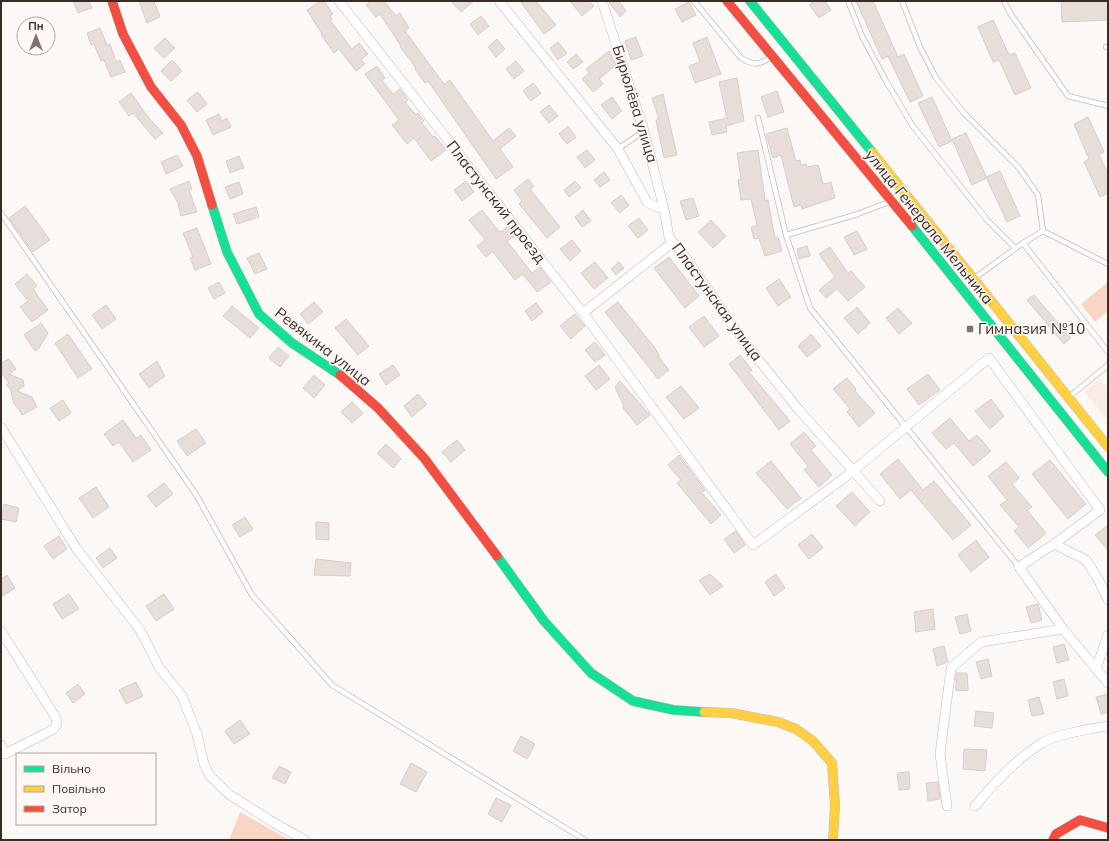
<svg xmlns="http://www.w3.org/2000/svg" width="1109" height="841" viewBox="0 0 1109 841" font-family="Mulish,sans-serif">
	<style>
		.built { fill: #f9ece6 }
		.green { fill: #f9d5c4 }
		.building { fill: #e7deda; stroke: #d7cec9 }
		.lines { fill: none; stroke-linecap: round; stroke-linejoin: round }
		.lane-casing { stroke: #c3bbb7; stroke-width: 6 }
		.street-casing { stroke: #c3bbb7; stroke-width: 10 }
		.fast-casing { stroke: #c3bbb7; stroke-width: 10 }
		.slow-casing { stroke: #c3bbb7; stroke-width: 10 }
		.jam-casing { stroke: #c3bbb7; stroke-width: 10 }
		.lane { stroke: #fffefe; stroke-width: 4.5 }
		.street { stroke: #fffefe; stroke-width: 9 }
		.fast { stroke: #16e098; stroke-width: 9 }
		.slow { stroke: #ffcf43; stroke-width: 9 }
		.jam { stroke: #f24e42; stroke-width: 9 }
		.poi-dot { fill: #7e736e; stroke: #fff7f3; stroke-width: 1.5 }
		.labels { text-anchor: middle; stroke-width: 3; stroke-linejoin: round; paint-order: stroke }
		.street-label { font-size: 15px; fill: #3a2c25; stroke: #fff7f3 }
		.poi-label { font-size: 15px; fill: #3a2c25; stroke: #fff7f3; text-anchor: start }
	</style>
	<rect width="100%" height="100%" fill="#fcf8f6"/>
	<path class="built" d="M1100 379 1108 389V420L1084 392Z"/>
	<path class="green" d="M1108 282V311L1095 322 1081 304Z
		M240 812 290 840H229Z"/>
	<path class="building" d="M73 1H89L92 8 78 13Z
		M139 1H154L160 17 147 23Z
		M321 1H324L333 14 330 15 332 19 330 20 352 49 359 43 368 54 361 60 365 64 356 71 339 49 334 53 321 35 322 34 307 10Z
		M370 1H384L396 16 400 13 409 28 405 31 444 84 450 80 493 141 509 128 516 136 500 149 513 167 496 179 428 81 425 83 415 69 416 68 400 47 401 46 380 14 376 17 366 5Z
		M451 1H474L461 12Z
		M520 1H536L556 25 544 34Z
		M570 1H589L594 6 582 16Z
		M608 1H619L626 11 620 17Z
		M815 1H825L831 10 819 18 809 5Z
		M856 1H873L898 57 904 54 923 96 910 102 888 56 882 59Z
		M1061 1H1108V20L1062 22Z
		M689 2 696 15 682 22 675 9Z
		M481 16 489 26 478 35 470 24Z
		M993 20 1009 55 1015 53 1031 88 1015 95 999 60 993 62 978 27Z
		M100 28 107 45 110 44 116 62 120 60 125 72 111 77 104 60 101 61 94 44 91 45 87 33Z
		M636 37 643 56 631 60 625 41Z
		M707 37 721 74 695 83 689 66 700 62 693 43Z
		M165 38 175 48 164 58 154 48Z
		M497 39 505 49 496 57 488 47Z
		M558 42 567 53 558 60 550 48Z
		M609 51 616 65 599 79 603 84 593 92 582 79 589 73 586 69Z
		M576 54 583 62 573 69 567 62Z
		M172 60 182 71 171 81 161 71Z
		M516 61 524 71 514 79 506 69Z
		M377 66 385 78 382 80 393 94 400 89 408 100 405 102 416 115 418 113 424 121 422 123 433 137 435 136 446 150 431 161 414 138 407 144 392 125 399 120 365 74Z
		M737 78 744 121 726 126 727 132 712 135 709 122 727 118 719 82Z
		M533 83 541 93 531 101 523 91Z
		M777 91 784 112 768 117 761 97Z
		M198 92 207 104 197 112 187 100Z
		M131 93 148 117 163 133 155 139 133 113 129 116 119 102Z
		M663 94 677 155 664 158 656 120 659 119 652 98Z
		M612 97 622 111 612 119 601 105Z
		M932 97 952 141 939 147 918 103Z
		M549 105 558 116 549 123 540 112Z
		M219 114 222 121 227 118 231 127 213 135 206 120Z
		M1088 117 1104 152 1099 154 1108 174V193L1100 197 1084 162 1089 159 1074 124Z
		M568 126 576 137 567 144 559 134Z
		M787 128 796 161 800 160 801 165 806 164 807 167 818 165 823 184 831 182 835 198 802 209 801 205 794 207 781 155 773 158 766 134Z
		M966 133 987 178 972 185 952 139Z
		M587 150 595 160 585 168 577 157Z
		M758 150 765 200H768L775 238 778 237 782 251 765 256 759 238 754 239 751 227 757 225 751 199 741 200 738 180 741 179 737 153Z
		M177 155 183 166 166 174 161 162Z
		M239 156 244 168 230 173 226 161Z
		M1000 171 1020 216 1007 222 986 177Z
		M604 172 610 180 600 187 594 180Z
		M528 179 534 186 530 189 560 227 547 238 519 204 522 201 514 190Z
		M189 181 192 189 189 190 197 212 181 216 178 205H179L170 189Z
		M466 181 474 192 462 201 454 190Z
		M575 181 581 188 569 197 564 190Z
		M239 182 243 194 230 199 225 187Z
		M621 195 629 205 620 213 611 203Z
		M693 198 699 216 686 220 680 201Z
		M25 206 50 240 33 252 9 218Z
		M256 207 259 217 237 224 233 214Z
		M482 210 498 230 501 232 508 227 515 236 507 241 532 273 540 267 551 282 537 292 523 274 515 280 493 252 486 257 477 246 485 240 469 220Z
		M583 210 591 221 582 227 575 217Z
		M639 218 648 230 638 238 628 226Z
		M711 220 726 236 713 248 698 232Z
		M197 228 211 264 195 270 190 258 193 257 183 233Z
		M857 231 867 249 854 255 844 237Z
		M572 240 581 251 570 261 560 249Z
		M807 246 810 256 799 259 797 249Z
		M830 247 848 273 851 271 865 287 848 301 837 289 826 298 819 290 835 277 819 254Z
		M259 253 267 269 255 274 247 258Z
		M669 257 699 296 685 308 654 268Z
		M595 262 608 278 594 289 581 273Z
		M619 262 624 268 616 275 611 269Z
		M27 274 37 286 33 289 48 310 32 322 20 307 28 301 15 284Z
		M779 279 791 297 778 306 766 288Z
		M219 282 225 293 214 299 208 288Z
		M1034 295 1071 338 1064 344 1027 300Z
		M314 302 323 312 308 324 300 314Z
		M618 302 655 348 659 355 658 356 669 370 658 379 605 312Z
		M536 303 543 312 532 321 525 311Z
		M106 305 116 319 102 329 92 315Z
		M232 306 259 328 250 338 223 316Z
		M857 307 870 323 858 334 844 318Z
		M898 308 912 323 899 334 886 318Z
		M575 314 585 326 571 339 560 326Z
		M704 316 719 336 704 347 689 327Z
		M346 319 369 346 358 355 335 328Z
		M41 323 48 333 39 348 35 351 24 335Z
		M68 334 92 369 78 378 55 343Z
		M811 334 821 346 807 357 798 346Z
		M595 342 605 355 595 362 585 350Z
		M278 347 289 356 280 367 269 358Z
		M740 355 752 370 749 372 790 421 779 430 729 364Z
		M9 359 16 369 9 374 23 380 24 386 17 391 32 397 37 407 22 415 18 408 14 404 10 388 6 385 9 383 1 372V363Z
		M157 361 165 376 149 388 139 374Z
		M393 365 400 375 386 385 379 374Z
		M599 365 610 379 596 390 585 376Z
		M928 374 940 390 919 405 907 389Z
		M314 375 325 385 314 398 303 388Z
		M847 378 856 389 855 391 875 413 859 427 847 412 850 409 833 389Z
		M620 381 650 415 637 425 623 408 624 406 615 387Z
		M681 386 699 408 684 419 666 397Z
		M418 394 427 404 412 417 404 406Z
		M991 399 1004 416 990 429 975 411Z
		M63 400 71 413 59 421 50 408Z
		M352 402 363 413 352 423 341 412Z
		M950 418 969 441 977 435 991 451 973 466 954 443 946 449 932 433Z
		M123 420 136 438 141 435 151 450 133 462 119 442 113 446 104 434Z
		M196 429 206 443 187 456 177 441Z
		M804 432 816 446 811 450 832 475 819 487 804 470 808 466 790 444Z
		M457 440 465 450 451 462 442 452Z
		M386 444 401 459 393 468 377 453Z
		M679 455 705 490 702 493 721 515 711 524 677 483 681 480 668 465Z
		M898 459 923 490 934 481 971 525 953 540 911 490 900 499 880 474Z
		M1050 460 1086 504 1068 519 1032 474Z
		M771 461 801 498 787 509 756 473Z
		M1006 462 1019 478 1012 484 1032 507 1027 510 1046 533 1028 548 1014 531 1019 527 1000 505 1007 500 988 476Z
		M164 483 173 494 156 507 147 496Z
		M96 487 109 507 93 518 79 498Z
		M852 492 870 512 855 526 836 506Z
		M4 504 19 508 16 522 1 519Z
		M245 517 253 529 240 537 232 525Z
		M316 522 329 523V540L316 539Z
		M1108 525V550L1095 535Z
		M736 531 745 545 734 553 724 539Z
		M812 534 823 548 809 559 798 545Z
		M59 536 67 549 53 559 44 546Z
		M976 540 989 557 971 572 958 555Z
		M110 548 117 558 103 568 96 558Z
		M316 559 351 563 350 576 314 575Z
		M710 574 723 586 710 595 699 580Z
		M776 574 785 588 774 596 765 582Z
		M7 575 15 588 1 597V579Z
		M69 594 79 609 62 619 53 604Z
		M164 594 174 609 156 621 146 606Z
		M1038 604 1042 620 1031 623 1026 607Z
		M933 609 935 629 916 632 914 612Z
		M967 614 971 631 960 634 955 617Z
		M1064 644 1069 660 1057 663 1053 647Z
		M944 646 948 662 937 666 933 649Z
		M988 659 992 676 981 679 976 662Z
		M956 673H967L968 690 956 691Z
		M1064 679 1068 696 1057 699 1053 682Z
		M136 682 143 696 126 704 119 690Z
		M78 684 85 694 73 703 66 693Z
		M1108 694V712L1101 714 1096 697Z
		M1039 697 1044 714 1032 716 1028 700Z
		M976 711 994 713 992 728 974 726Z
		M240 720 250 734 234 744 225 731Z
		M521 736 535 744 527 759 513 751Z
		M964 749 987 750 985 771 963 769Z
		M411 763 427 772 416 792 400 784Z
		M279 766 291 772 285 784 272 778Z
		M909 772 910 789 899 790 897 773Z
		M938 782 940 799 928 801 926 783Z
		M496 798 511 805 502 822 488 814Z"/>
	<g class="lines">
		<g class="lane-casing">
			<path id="lane" d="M694 1 741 58C754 66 759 65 771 57
				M848 1 862 36 886 81 912 125 988 221 1015 248
				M902 1 920 47 936 78 964 113 1019 168 1038 195 1043 231
				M1004 1 1010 13 1068 96 1108 106
				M1106 47H1108
				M758 118 786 235 810 308 1019 567
				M618 149 644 131
				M1 213 197 496 252 595 332 685 585 840
				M786 235 855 215 889 202
				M1023 243 1108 352
				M976 277 1023 243 1043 231 1108 264
				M1069 397 1108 365"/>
		</g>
		<g class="street-casing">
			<path id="street" d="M339 1 583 313 673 242
				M499 1 618 149 647 202 656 207 664 209 669 237 683 254 745 343 799 410 880 501
				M602 1 644 131 664 209
				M583 313 753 545 848 475 989 358 1100 510 1054 544
				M1 427 76 548 140 630 159 667 182 696 197 734 204 764 210 776 230 795 276 824 305 840
				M1108 600 1098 579 1086 560 1054 544 1019 567 1063 629 1108 683
				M1 631 56 718 57 724 54 729 5 754 1 745
				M1096 669 1108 635
				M947 806 940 754 951 668 981 642 1063 629
				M975 806C994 783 1016 759 1042 743 1054 735 1093 728 1108 726"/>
		</g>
		<g class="fast-casing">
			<path id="fast" d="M750 1 872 152
				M212 205 227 252 259 314 292 343 340 375
				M912 226 1108 472
				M497 556 544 621 591 673 633 701 674 710 704 712"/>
		</g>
		<g class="slow-casing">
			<path id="slow" d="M872 152 1108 447
				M704 712 731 713 778 722 796 729 813 741 832 763 835 806 833 840"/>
		</g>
		<g class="jam-casing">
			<path id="jam" d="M112 1 123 34 151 87 181 125 197 156 212 205
				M727 1 912 226
				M340 375 378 408 424 458 497 556
				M1053 840 1056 834 1080 820 1108 828"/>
		</g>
		<use href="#lane" class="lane"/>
		<use href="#street" class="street"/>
		<use href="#fast" class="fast"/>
		<use href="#slow" class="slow"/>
		<use href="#jam" class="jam"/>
	</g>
	<rect class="poi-dot" x="966" y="325" width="8" height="8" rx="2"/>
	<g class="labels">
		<g class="street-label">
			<text transform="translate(635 104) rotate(73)" y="5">Бирюлёва улица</text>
			<text transform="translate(496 202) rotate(52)" y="5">Пластунский проезд</text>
			<text transform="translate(929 227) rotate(51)" y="5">улица Генерала Мельника</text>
			<text transform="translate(717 302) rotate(54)" y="5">Пластунская улица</text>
			<text transform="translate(323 347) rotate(38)" y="5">Ревякина улица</text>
		</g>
		<g class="poi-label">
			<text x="978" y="334">Гимназия №10</text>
		</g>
	</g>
	<rect width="1109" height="841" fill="none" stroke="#3a2c25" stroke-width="4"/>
	<rect x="16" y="753" width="140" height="72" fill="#fff7f3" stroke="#b0a6a1"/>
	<rect x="24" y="766" width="20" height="6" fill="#16e098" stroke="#b0a6a1"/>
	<text x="52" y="773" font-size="12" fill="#3a2c25">Вільно</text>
	<rect x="24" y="786" width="20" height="6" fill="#ffcf43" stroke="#b0a6a1"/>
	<text x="52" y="793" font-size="12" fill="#3a2c25">Повільно</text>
	<rect x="24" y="806" width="20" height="6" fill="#f24e42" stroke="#b0a6a1"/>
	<text x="52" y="813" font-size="12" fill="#3a2c25">Затор</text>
	<g transform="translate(36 36)"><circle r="19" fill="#fff7f3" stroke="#b0a6a1"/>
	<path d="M0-3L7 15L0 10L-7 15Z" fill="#7e736e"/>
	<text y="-6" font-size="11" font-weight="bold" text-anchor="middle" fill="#3a2c25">Пн</text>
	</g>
</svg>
